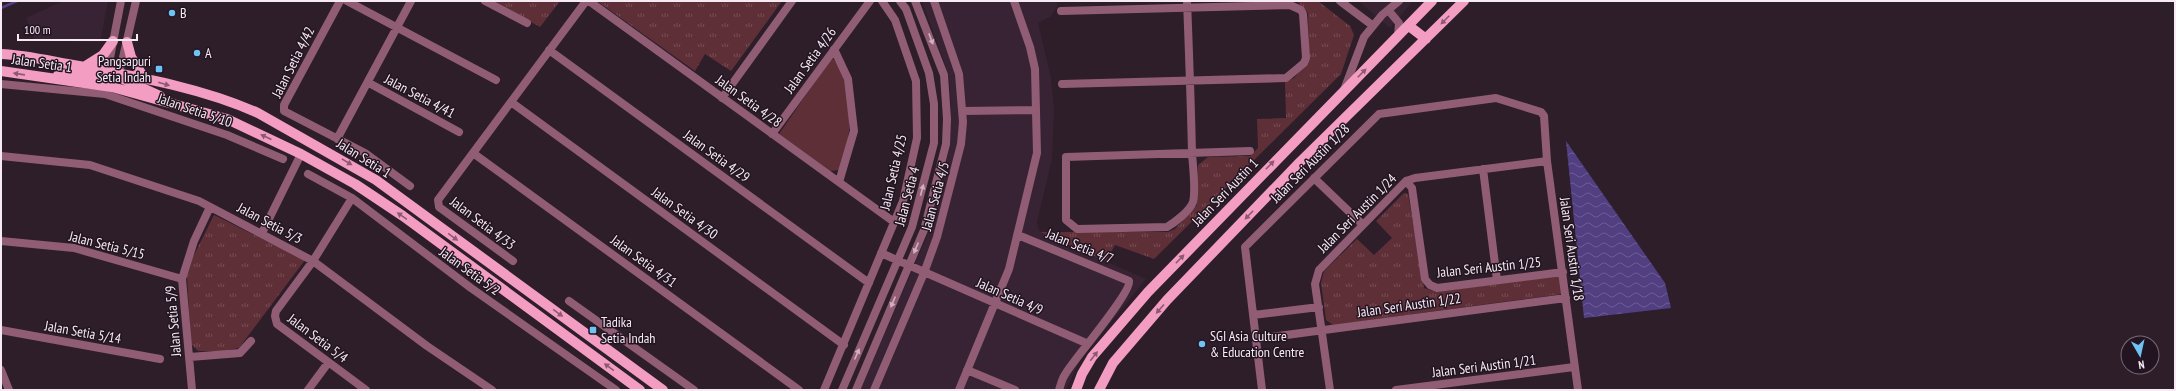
<svg xmlns="http://www.w3.org/2000/svg" width="2176" height="391" viewBox="0 0 2176 391" font-family="'PT Sans Narrow',sans-serif">
	<style>
		.built { fill: #382335 }
		.green { fill: #5f2f37 }
		.park { fill: url(#park-tufts) }
		.water { fill: url(#water-waves) }
		.lines { fill: none; stroke-linecap: round; stroke-linejoin: round }
		.stream { stroke: #523f82; stroke-width: 2.5 }
		.minor { stroke: #915d74; stroke-width: 8 }
		.major { stroke: #f49dc3; stroke-width: 10 }
		.oneway { fill: #8c5872 }
		.oneway2 { fill: #ceb2c1 }
		.poi-dot { fill: #6fc2f4; stroke: #231421; stroke-width: 1.5 }
		.labels { text-anchor: middle; stroke-width: 3; stroke-linejoin: round; paint-order: stroke }
		.poi-label { font-size: 14px; fill: #f6ebf4; stroke: #231421; text-anchor: start }
		.street-label { font-size: 14px; fill: #f6ebf4; stroke: #231421 }
	</style>
	<defs>
		<pattern id="park-tufts" width="24" height="20" patternUnits="userSpaceOnUse"><rect width="24" height="20" fill="#5f2f37"/><path d="M3 7l-1-3M5 7V3M7 7l1-3M15 17l-1-3M17 17v-4M19 17l1-3" fill="none" stroke="#774d55"/></pattern>
		<pattern id="water-waves" width="16" height="10" patternUnits="userSpaceOnUse"><rect width="16" height="10" fill="#523f82"/><path d="M0 5q4-4 8 0t8 0" fill="none" stroke="#6c5b94"/></pattern>
	</defs>
	<rect width="100%" height="100%" fill="#2d1e2a"/>
	<path class="built" d="M63 1H108L100 42 35 40 26 18Z
		M922 1H1055L1058 5 1051 16 1038 23 1051 78 1054 110 1052 159 1037 222 1038 228 1040 232 1146 279 1080 360 1066 390H860L928 234 949 150 951 108 949 76Z
		M1358 1H1413L1390 28Z"/>
	<path class="green" d="M832 57C848 75 850 108 849 131 848 144 842 158 839 170L830 171 779 134Z"/>
	<path class="park" d="M494 1H560L540 27Z
		M597 1H782L731 71 705 54 695 71Z
		M1297 1H1318L1350 26 1354 35 1341 74 1154 259 1115 245 1106 261 1040 232H1168L1175 229 1197 205 1198 165 1208 157 1250 156 1258 148 1257 119 1286 118 1285 82 1294 78 1309 60 1308 13Z
		M1404 193 1408 194 1424 288 1436 292 1559 276 1562 294 1333 325 1326 320 1321 283 1324 271 1357 239 1374 255 1392 238 1376 221Z
		M214 215 305 260 239 348 222 351H198L191 344 187 276 193 257Z"/>
	<path class="water" d="M1566 141 1665 283 1671 308 1584 318Z"/>
	<g class="lines">
		<path class="stream" d="M1 8 17 1"/>
		<path class="minor" d="M121 1 109 63 113 71 121 66 136 1
			M340 1 284 105V111L365 153 410 186
			M347 1 496 80
			M485 1 527 23
			M589 1 894 222
			M1187 1C1189 52 1191 103 1192 154 1193 166 1196 191 1193 202 1190 211 1174 223 1167 227L1077 229 1066 220V157L1250 151
			M1340 1 1372 25
			M1061 11 1290 5 1301 10 1303 14 1306 58 1304 63 1286 78 1062 84
			M1389 11 1399 23 1398 37
			M834 49 848 79 854 131 839 182
			M549 50 869 283
			M369 83 459 132
			M1 84 105 94 227 135 283 159
			M1344 90 1364 37 1382 15 1399 1
			M722 98 792 1
			M511 102 844 345
			M962 111 1036 110
			M772 134 870 1
			M337 139 411 1
			M473 153 799 390
			M1 156 90 165 199 201 313 261 427 346 492 390
			M1483 169 1497 280
			M308 174 352 198 471 288 616 390
			M1314 178 1362 224
			M1406 181 1412 188 1425 279 1430 285 1437 288 1563 272
			M352 198 313 261 276 311 275 316 277 324 366 390
			M262 233 301 154
			M1018 235 1129 281C1132 292 1075 358 1066 373 1062 378 1061 384 1059 390
			M1 241 74 248 182 279
			M881 253 1086 343
			M513 261 439 207 438 200 586 1
			M569 301 694 390
			M1253 315 1319 307
			M1 330 160 359
			M1256 339 1566 298
			M190 357 240 353 251 341
			M1 370 9 390
			M967 370 1015 390
			M192 390 182 279 194 241 210 207
			M308 390 328 363
			M824 390 903 201 917 138 916 81 895 20 882 1
			M842 390 912 227 934 143V104L929 73 906 9 900 1
			M856 390 924 230 946 144 947 119 944 75 915 1
			M874 390 924 273 937 237 961 144 963 122 959 74 934 1
			M959 390 1009 269 1037 153 1035 69 1030 47 1014 1
			M1262 390 1245 247 1379 114 1496 98 1541 112 1544 116 1547 161 1578 390
			M1330 390 1315 284 1319 270 1406 181 1415 178 1547 161
			M1396 390 1574 367"/>
		<path class="major" d="M1409 26 1426 39
			M127 42 131 57 144 78
			M1 54C27 55 54 62 79 66 139 77 202 88 258 113L376 180 663 390
			M84 67 103 55 113 41
			M1 71 112 87 227 119 301 154 355 184 403 216 640 390
			M58 75 70 74 103 75
			M117 75 125 80 160 96
			M1076 390 1082 374 1092 357 1148 292 1432 1
			M1099 390 1113 363 1167 300 1300 162 1464 1"/>
	</g>
	<defs><path id="oneway-solid" d="M-6-.8H1V-3.2L6.5 0L1 3.2V.8H-6Z"/></defs>
	<g class="oneway">
		<use href="#oneway-solid" transform="translate(1445 20) rotate(135)"/>
		<use href="#oneway-solid" transform="translate(1362 73) rotate(-45)"/>
		<use href="#oneway-solid" transform="translate(19 74) rotate(-172)"/>
		<use href="#oneway-solid" transform="translate(164 84) rotate(16)"/>
		<use href="#oneway-solid" transform="translate(266 137) rotate(-155)"/>
		<use href="#oneway-solid" transform="translate(347 162) rotate(31)"/>
		<use href="#oneway-solid" transform="translate(1270 165) rotate(-46)"/>
		<use href="#oneway-solid" transform="translate(1249 215) rotate(134)"/>
		<use href="#oneway-solid" transform="translate(402 216) rotate(-145)"/>
		<use href="#oneway-solid" transform="translate(453 237) rotate(36)"/>
		<use href="#oneway-solid" transform="translate(1180 259) rotate(-46)"/>
		<use href="#oneway-solid" transform="translate(1160 309) rotate(131)"/>
		<use href="#oneway-solid" transform="translate(558 313) rotate(36)"/>
		<use href="#oneway-solid" transform="translate(1094 356) rotate(-52)"/>
		<use href="#oneway-solid" transform="translate(609 367) rotate(-144)"/>
	</g>
	<g class="oneway2">
		<use href="#oneway-solid" transform="translate(931 39) rotate(69)"/>
		<use href="#oneway-solid" transform="translate(922 190) rotate(-75)"/>
		<use href="#oneway-solid" transform="translate(916 248) rotate(113)"/>
		<use href="#oneway-solid" transform="translate(893 302) rotate(113)"/>
		<use href="#oneway-solid" transform="translate(857 354) rotate(-66)"/>
	</g>
	<g class="poi-dot">
		<circle cx="172" cy="13" r="4"/>
		<circle cx="197" cy="53" r="4"/>
		<rect x="155" y="65" width="8" height="8" rx="2"/>
		<rect x="589" y="326" width="8" height="8" rx="2"/>
		<circle cx="1202" cy="344" r="4"/>
	</g>
	<g class="labels">
		<g class="poi-label">
			<text x="180" y="18">B</text>
			<text x="205" y="58">A</text>
			<text x="151" y="66" text-anchor="end">Pangsapuri<tspan x="151" dy="16">Setia Indah</tspan></text>
			<text x="601" y="327">Tadika<tspan x="601" dy="16">Setia Indah</tspan></text>
			<text x="1210" y="341">SGI Asia Culture<tspan x="1210" dy="16">&amp; Education Centre</tspan></text>
		</g>
		<g class="street-label">
			<text transform="translate(810 60) rotate(-54)" y="5">Jalan Setia 4/26</text>
			<text transform="translate(293 62) rotate(-63)" y="5">Jalan Setia 4/42</text>
			<text transform="translate(42 63) rotate(8)" y="5">Jalan Setia 1</text>
			<text transform="translate(420 96) rotate(28)" y="5">Jalan Setia 4/41</text>
			<text transform="translate(749 101) rotate(36)" y="5">Jalan Setia 4/28</text>
			<text transform="translate(195 110) rotate(19)" y="5">Jalan Setia 5/10</text>
			<text transform="translate(717 156) rotate(36)" y="5">Jalan Setia 4/29</text>
			<text transform="translate(364 158) rotate(32)" y="5">Jalan Setia 1</text>
			<text transform="translate(1310 163) rotate(-45)" y="5">Jalan Seri Austin 1/28</text>
			<text transform="translate(893 172) rotate(-77)" y="5">Jalan Setia 4/25</text>
			<text transform="translate(1225 192) rotate(-46)" y="5">Jalan Seri Austin 1</text>
			<text transform="translate(907 196) rotate(-75)" y="5">Jalan Setia 4</text>
			<text transform="translate(935 196) rotate(-75)" y="5">Jalan Setia 4/5</text>
			<text transform="translate(685 213) rotate(36)" y="5">Jalan Setia 4/30</text>
			<text transform="translate(1357 213) rotate(-45)" y="5">Jalan Seri Austin 1/24</text>
			<text transform="translate(270 223) rotate(28)" y="5">Jalan Setia 5/3</text>
			<text transform="translate(483 223) rotate(37)" y="5">Jalan Setia 4/33</text>
			<text transform="translate(107 245) rotate(14)" y="5">Jalan Setia 5/15</text>
			<text transform="translate(1080 246) rotate(22)" y="5">Jalan Setia 4/7</text>
			<text transform="translate(1572 249) rotate(82)" y="5">Jalan Seri Austin 1/18</text>
			<text transform="translate(644 261) rotate(36)" y="5">Jalan Setia 4/31</text>
			<text transform="translate(1489 267) rotate(-6)" y="5">Jalan Seri Austin 1/25</text>
			<text transform="translate(470 271) rotate(36)" y="5">Jalan Setia 5/2</text>
			<text transform="translate(1010 296) rotate(24)" y="5">Jalan Setia 4/9</text>
			<text transform="translate(1409 305) rotate(-8)" y="5">Jalan Seri Austin 1/22</text>
			<text transform="translate(173 321) rotate(-95)" y="5">Jalan Setia 5/9</text>
			<text transform="translate(83 332) rotate(10)" y="5">Jalan Setia 5/14</text>
			<text transform="translate(318 338) rotate(37)" y="5">Jalan Setia 5/4</text>
			<text transform="translate(1484 366) rotate(-7)" y="5">Jalan Seri Austin 1/21</text>
		</g>
	</g>
	<rect width="2176" height="391" fill="none" stroke="#f6ebf4" stroke-width="4"/>
	<g transform="translate(2140 355) rotate(171)"><circle r="19" fill="#231421" stroke="#776a75"/>
	<path d="M0-3L7 15L0 10L-7 15Z" fill="#6fc2f4"/>
	<text y="-6" font-size="11" font-weight="bold" text-anchor="middle" fill="#f6ebf4">N</text>
	</g>
	<path d="M18 34v6h119v-6" fill="none" stroke="#f6ebf4" stroke-width="2"/>
	<text x="24" y="34" font-size="12" fill="#f6ebf4" stroke="#231421" stroke-width="3" paint-order="stroke">100 m</text>
</svg>
